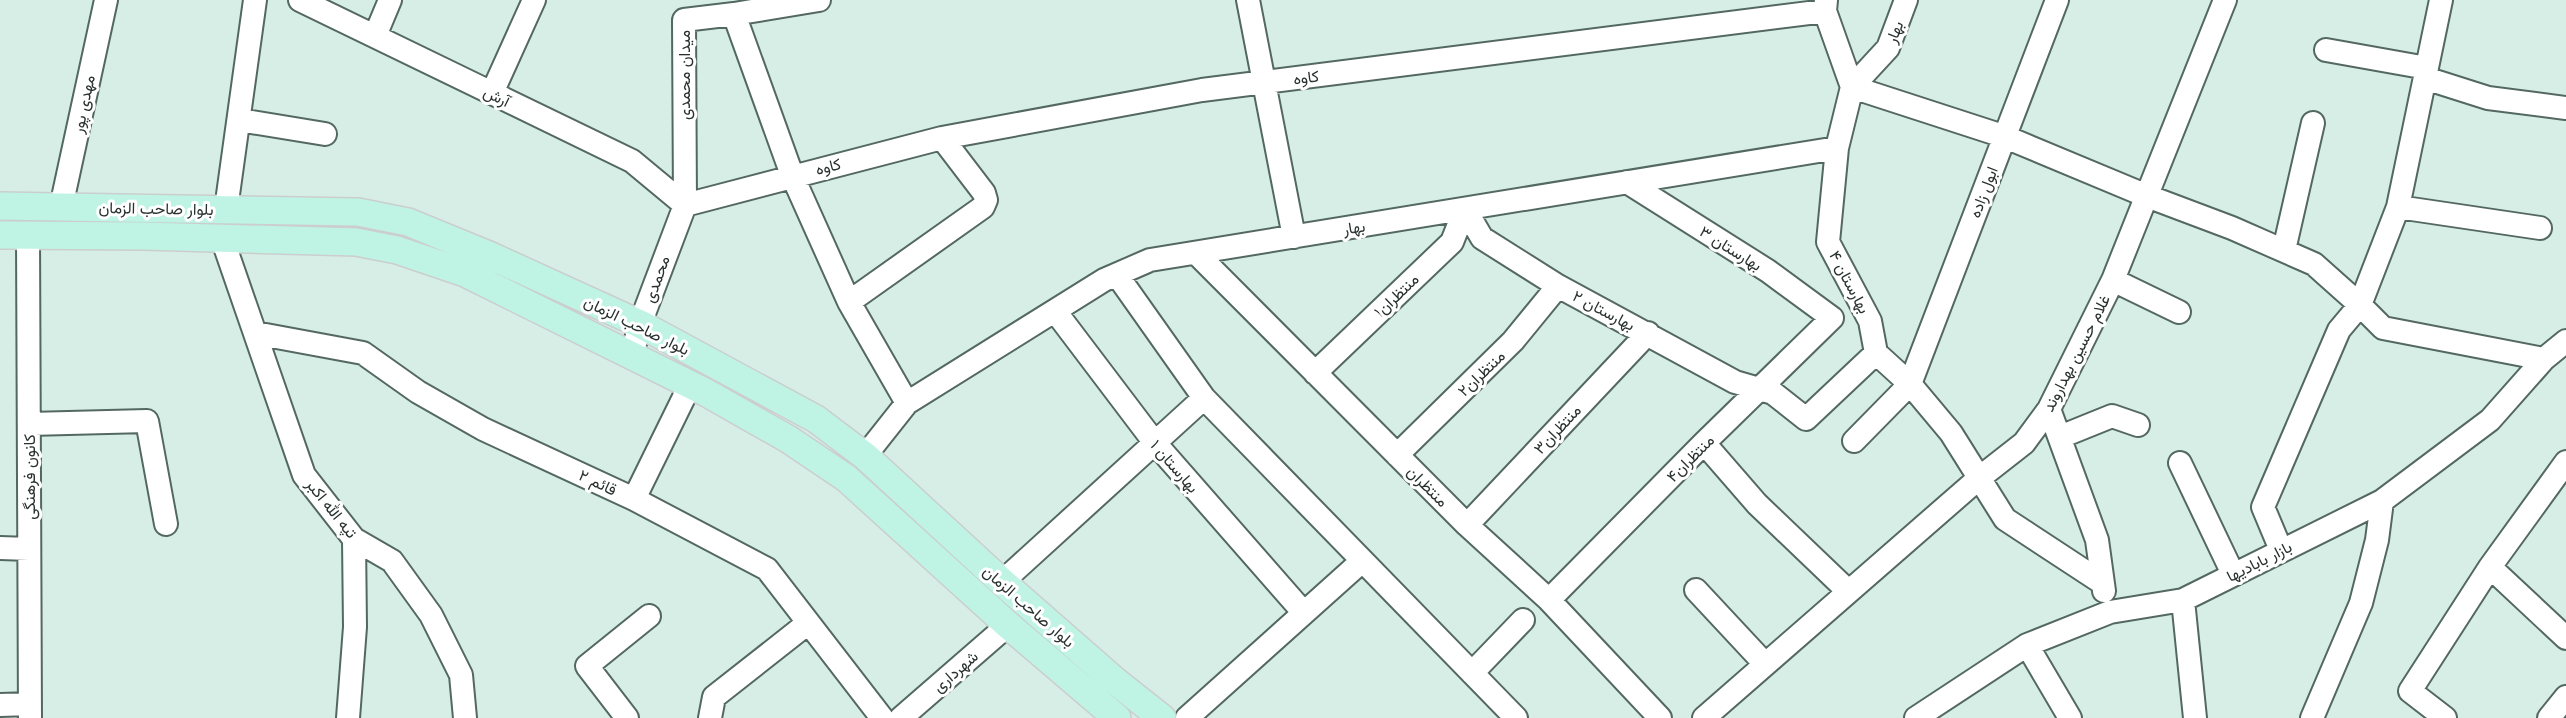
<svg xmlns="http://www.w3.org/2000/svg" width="2566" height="718" viewBox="0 0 2566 718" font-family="Helvetica,Vazirmatn,sans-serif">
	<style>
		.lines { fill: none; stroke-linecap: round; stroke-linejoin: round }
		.minor-casing { stroke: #546862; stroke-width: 26 }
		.major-casing { stroke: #cbcecd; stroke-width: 30 }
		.minor { stroke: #fff; stroke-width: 22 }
		.major { stroke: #bff4e5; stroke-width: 27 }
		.labels { text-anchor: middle; stroke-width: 6; stroke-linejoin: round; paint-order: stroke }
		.street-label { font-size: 16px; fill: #28312e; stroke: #fff }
	</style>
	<rect width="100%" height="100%" fill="#d7eee6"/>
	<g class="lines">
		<g class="minor-casing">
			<path id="minor" d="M300 0 632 161 685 205 640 324 632 355
				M1248 0 1294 237
				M1826 0 1825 11 1852 87 1837 148 1828 242 1870 321 1876 353 1910 384 1951 433 2005 519 2101 582
				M734 14 819 0
				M375 36 390 0
				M2326 50 2427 68
				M2425 78 2488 98 2566 108
				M1852 87 2003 136 2147 196 2232 228 2314 264 2360 305 2398 207 2441 0
				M1852 87 1888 48 1906 0
				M492 93 534 0
				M239 120 325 134
				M61 207 106 0
				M2398 207 2540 228
				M226 209 255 0
				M1465 209 1482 238 1558 286 1735 382 1773 393 1806 419 1876 353
				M28 235 30 718
				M222 238 304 475 354 539 392 561 431 615 461 675 465 718
				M2284 250 2313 123
				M1196 253 1467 525 1549 600 1660 718
				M1117 275 1204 398 1516 718
				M2113 280 2179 312
				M849 302 983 207 986 200 984 193 942 138
				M1055 311 1155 443 1304 613
				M255 333 363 353 418 392 483 429 634 499 767 569 882 718
				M1315 373 1452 242 1465 209
				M907 403 1104 280 1150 260 1837 148
				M2049 409 2097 540 2104 591
				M29 424 147 421 166 524
				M2060 437 2112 416 2138 425
				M1854 441 1910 384 2057 0
				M1704 443 1757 504 1848 591
				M1397 455 1513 341 1558 286
				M865 456 907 403 849 302 792 175 734 14 684 20 685 205 942 138 1202 90 1825 11
				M2180 463 2233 574
				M634 499 690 385
				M1467 525 1648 333
				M0 548 29 549
				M2281 550 2263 507 2339 330 2360 305 2383 328 2544 359
				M2490 567 2566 638
				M1002 582 1204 398
				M1696 590 1765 664
				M1549 600 1704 443 1832 318 1768 271 1627 182
				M2183 600 2195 718
				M2027 645 2070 718
				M1472 673 1523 620
				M0 705 30 704
				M348 718 355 627 354 539
				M627 718 587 666 649 616
				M710 718 714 697 808 623
				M901 718 1008 625
				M1187 718 1362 561
				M1704 718 1978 479 2024 443 2049 409 2113 280 2225 0
				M1916 718 2027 645 2110 612 2183 600 2382 501 2490 420 2544 359 2566 341
				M2312 718 2361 603 2377 540 2382 501
				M2445 718 2410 691 2490 567 2566 462
				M2549 718 2566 697"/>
		</g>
		<g class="major-casing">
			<path id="major" d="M0 206 358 212 408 222 491 256 640 324 816 419 865 456 1002 582 1114 680 1162 718
				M0 235 143 236 356 242 397 250 465 273 705 392 788 439 846 478 1008 625 1117 718"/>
		</g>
		<use href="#minor" class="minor"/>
		<use href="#major" class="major"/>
	</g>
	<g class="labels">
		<g class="street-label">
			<text transform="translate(1894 32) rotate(-69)" y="6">بهار</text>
			<text transform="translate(684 75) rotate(-90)" y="6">میدان محمدی</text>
			<text transform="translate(1306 77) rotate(-7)" y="6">کاوه</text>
			<text transform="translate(497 96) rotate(26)" y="6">آرش</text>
			<text transform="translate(83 104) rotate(-78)" y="6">مهدی پور</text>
			<text transform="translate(828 166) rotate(-14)" y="6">کاوه</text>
			<text transform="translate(1983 192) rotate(-69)" y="6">ابول زاده</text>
			<text transform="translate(156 208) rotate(1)" y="6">بلوار صاحب الزمان</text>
			<text transform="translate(1354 227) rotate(-9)" y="6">بهار</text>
			<text transform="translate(1731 248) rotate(32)" y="6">بهارستان ۳</text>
			<text transform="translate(656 279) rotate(-70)" y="6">محمدی</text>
			<text transform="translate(1850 282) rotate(62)" y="6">بهارستان ۴</text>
			<text transform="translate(1396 295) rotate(-44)" y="6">منتظران۱</text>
			<text transform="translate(1604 310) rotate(28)" y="6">بهارستان ۲</text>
			<text transform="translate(637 325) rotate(26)" y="6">بلوار صاحب الزمان</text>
			<text transform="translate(2076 353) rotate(-63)" y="6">غلام حسین بهداروند</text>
			<text transform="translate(1481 373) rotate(-44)" y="6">منتظران۲</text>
			<text transform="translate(1557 429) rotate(-47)" y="6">منتظران۳</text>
			<text transform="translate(1690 458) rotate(-45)" y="6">منتظران۴</text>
			<text transform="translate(1175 466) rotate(49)" y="6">بهارستان ۱</text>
			<text transform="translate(29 477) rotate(-90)" y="6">کانون فرهنگی</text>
			<text transform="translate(598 482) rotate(25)" y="6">قائم ۲</text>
			<text transform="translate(1428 486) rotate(45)" y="6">منتظران</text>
			<text transform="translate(332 508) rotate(51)" y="6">تپه الله اکبر</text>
			<text transform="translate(2259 561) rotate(-27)" y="6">بازار بابادیها</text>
			<text transform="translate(1029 606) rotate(41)" y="6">بلوار صاحب الزمان</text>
			<text transform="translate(955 671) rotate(-41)" y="6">شهرداری</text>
		</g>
	</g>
</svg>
